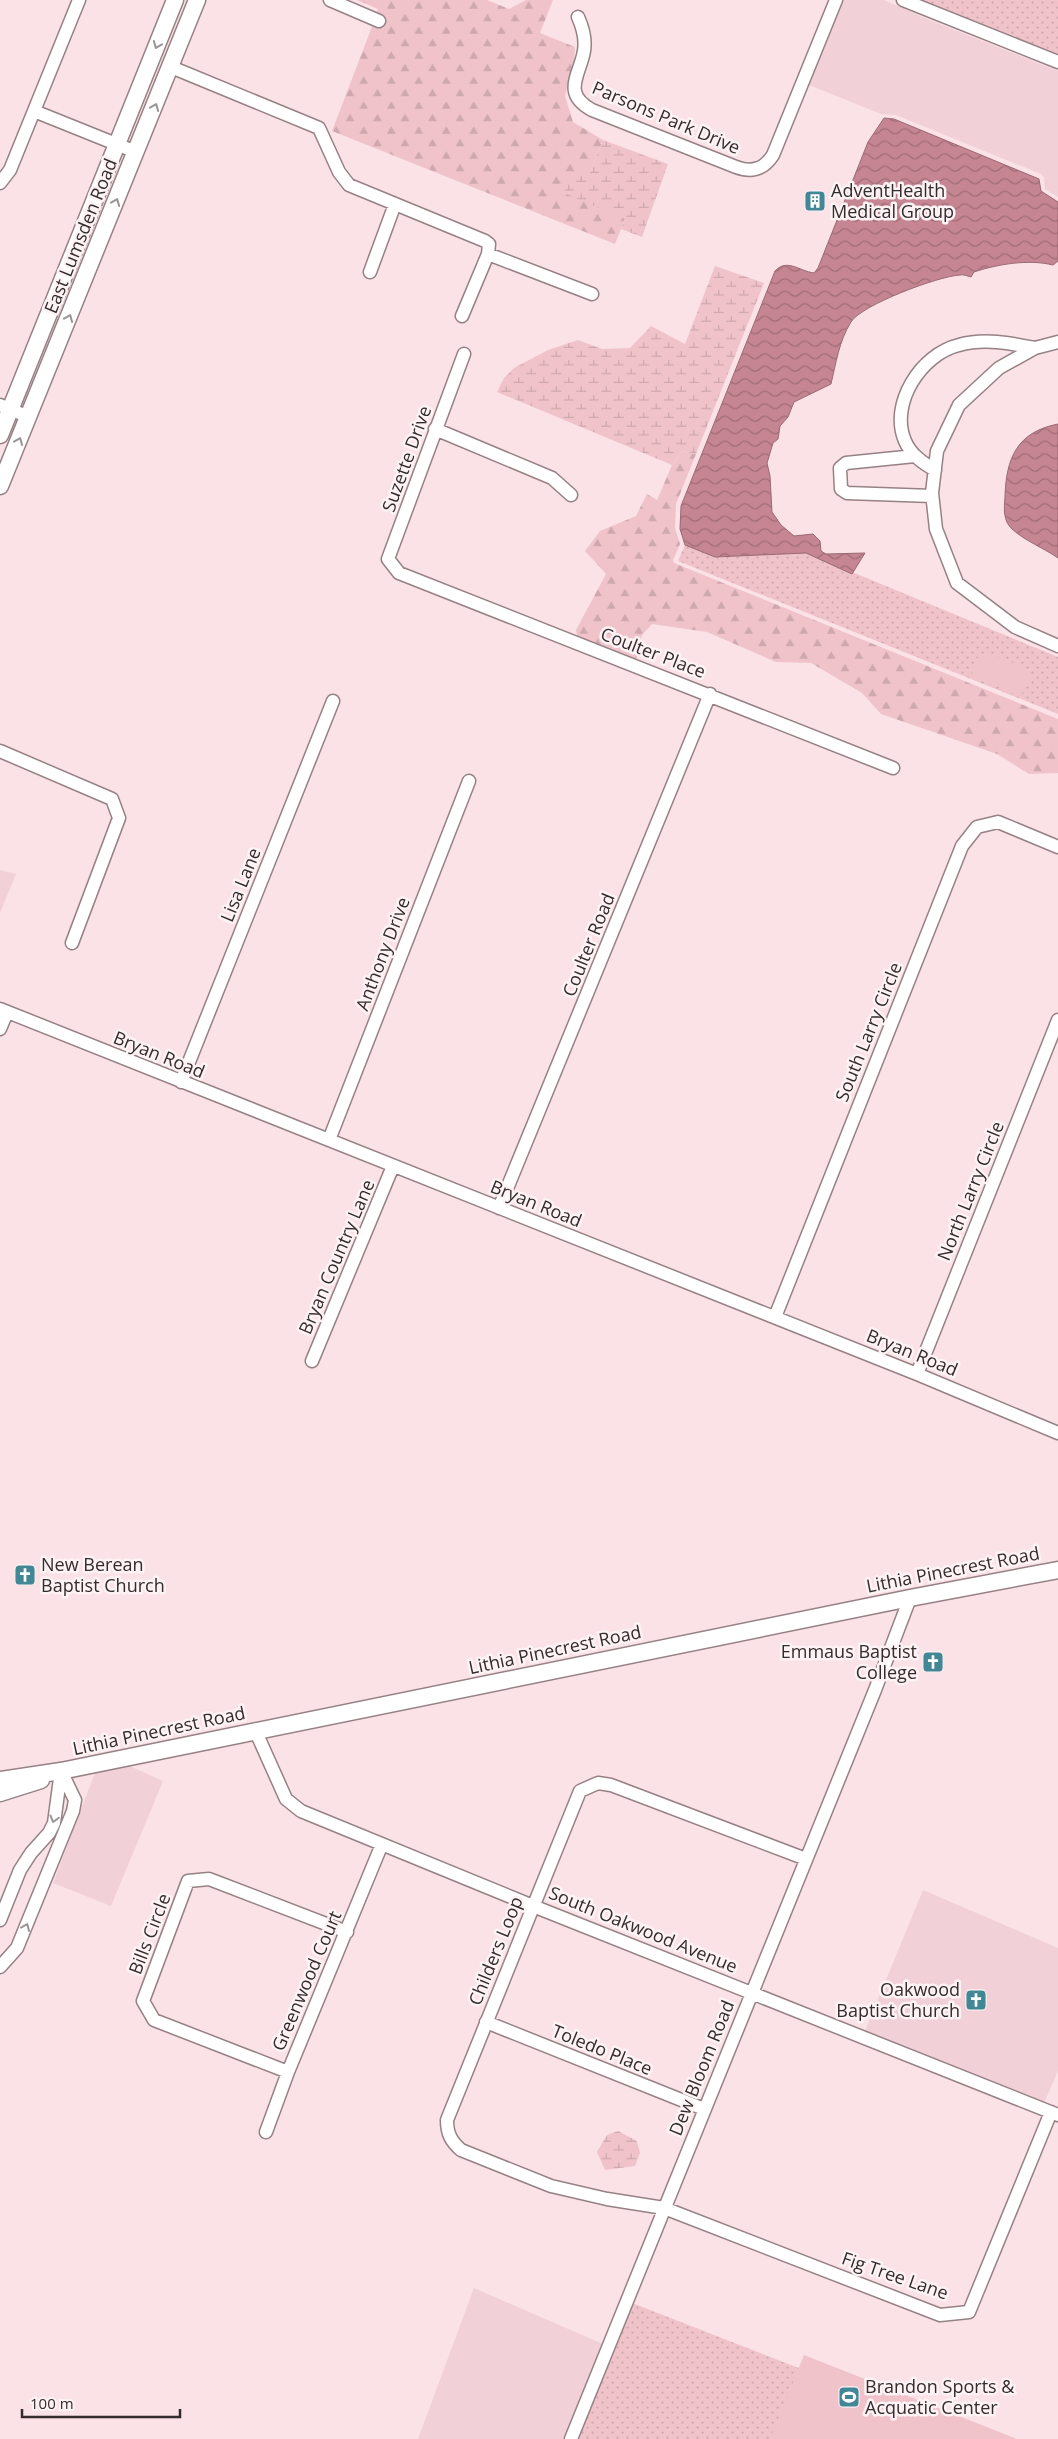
<svg xmlns="http://www.w3.org/2000/svg" width="1058" height="2439" viewBox="0 0 1058 2439" font-family="'Open Sans',sans-serif">
	<style>
		.built { fill: #f1d1d7 }
		.forest { fill: url(#forest-firs) }
		.wetland { fill: url(#wetland-marsh) }
		.park { fill: url(#park-dots) }
		.pitch { fill: #f0c3cb }
		.water { fill: url(#water-waves); stroke: #996a73 }
		.lines { fill: none; stroke-linecap: round; stroke-linejoin: round }
		.minor-casing { stroke: #968185; stroke-width: 15 }
		.major-casing { stroke: #968185; stroke-width: 19 }
		.minor { stroke: #fff; stroke-width: 12 }
		.major { stroke: #fff; stroke-width: 16 }
		.oneway { stroke: #999596 }
		.labels { text-anchor: middle; stroke-width: 5; stroke-linejoin: round; paint-order: stroke }
		.street-label { font-size: 18px; fill: #332b2c; stroke: #fdf3f5 }
		.poi-label { font-size: 18px; fill: #332b2c; stroke: #fdf3f5; text-anchor: start }
	</style>
	<defs>
		<pattern id="forest-firs" width="22" height="20" patternUnits="userSpaceOnUse" patternTransform="scale(1.25)"><rect width="22" height="20" fill="#f0c3cb"/><path d="M5 1l3.5 6h-7zM16 11l3.5 6h-7z" fill="#cea8ae"/></pattern>
		<pattern id="wetland-marsh" width="20" height="14" patternUnits="userSpaceOnUse" patternTransform="scale(1.25)"><rect width="20" height="14" fill="#f0c3cb"/><path d="M1 5h8M5 5V1M11 12h8M15 12V8" fill="none" stroke="#cea8ae"/></pattern>
		<pattern id="park-dots" width="8" height="8" patternUnits="userSpaceOnUse" patternTransform="scale(1.25)"><rect width="8" height="8" fill="#f0c3cb"/><path d="M2 2h.1M6 6h.1" fill="none" stroke="#cea8ae" stroke-width="1.8" stroke-linecap="round"/></pattern>
		<pattern id="water-waves" width="16" height="10" patternUnits="userSpaceOnUse" patternTransform="scale(1.25)"><rect width="16" height="10" fill="#c58592"/><path d="M0 5q4-4 8 0t8 0" fill="none" stroke="#a16d77"/></pattern>
	</defs>
	<rect width="100%" height="100%" fill="#fae2e6"/>
	<path class="built" d="M843 0H884L927 19 1058 71V197L1045 189 1044 177 1041 174 896 115 881 114 809 85Z
		M0 870 16 874 0 913Z
		M125 1764 163 1781 111 1906 53 1883 96 1770Z
		M923 1890 1058 1948V2071L1044 2103 865 2031Z
		M474 2288 603 2344 564 2439H418Z"/>
	<path class="forest" d="M357 0H487L509 9 526 0H553L540 33 575 47 574 61 565 96 573 122 603 140 589 175 625 219 615 244 332 131 373 24 382 28 386 18 376 14 378 9Z
		M682 451 696 454 676 504 675 528 680 544 673 560 674 563 1058 719V773L1029 774 997 754 881 714 862 693 811 663 776 662 707 632 652 624 642 635 636 659 577 636 576 630 606 574 585 551 600 531 636 516 647 494 657 500 672 465Z"/>
	<path class="wetland" d="M603 140 668 164 642 237 621 229 625 219 564 193 571 174 589 175Z
		M715 266 764 283 696 454 682 451 672 465 497 392 504 378 514 368 548 350 578 340 602 349 630 348 651 326 685 344Z
		M618 2131 637 2141 640 2153 635 2166 605 2170 597 2152 607 2135Z"/>
	<path class="park" d="M904 0H1058V62Z
		M685 545 715 557 806 553 1058 657V714L678 561Z
		M632 2303 873 2397 896 2439H577Z"/>
	<path class="pitch" d="M986 652 1026 668 1031 674 1024 692 1018 695 973 677 972 671 979 655Z
		M804 2355 1017 2439H770Z"/>
	<path class="water" d="M884 118 894 119 1039 179 1041 191 1058 202V261L1053 265C1029 259 998 264 974 272L971 277C967 276 963 274 960 275 939 276 861 305 851 322 839 341 836 363 831 384L794 402 788 417 780 426 778 439 773 443 767 463 770 476 772 512 781 525 794 536 813 534 820 541 821 551 826 554 865 553 852 574 806 553 715 557 685 545 680 529 681 506 775 271C787 258 799 271 814 273L818 268 868 142Z
		M1058 424V558C1044 548 1025 541 1012 529 1003 521 1004 508 1005 497 1006 458 1017 432 1058 424Z"/>
	<g class="lines">
		<g class="minor-casing">
			<path id="minor" d="M330 0 379 21
				M903 0 1058 62
				M578 17C583 28 586 39 584 51 580 75 561 93 592 110L736 167C752 173 764 169 773 155L836 0
				M171 67 319 128 339 172 349 185 485 241 489 244 488 254 592 294
				M34 111 136 152
				M0 183 10 170 79 0
				M370 272 395 204
				M462 316 488 254
				M1058 342 1035 348 999 368 959 405 937 451 932 493 936 529 957 583 1015 627 1058 646
				M464 354 388 559 399 573 893 768
				M0 405 29 417
				M435 429 552 478 571 495
				M915 456 846 463 840 468 841 489 847 493 932 496
				M935 470C923 463 911 455 905 441 889 404 921 354 959 345 984 338 1010 343 1035 348
				M0 751 112 799 119 818 72 943
				M0 1009 917 1374 1058 1433
				M0 1029 7 1012
				M181 1082 333 701
				M329 1140 469 781
				M499 1208 710 694
				M775 1317 962 846 977 827 998 822 1058 847
				M312 1361 393 1166
				M917 1374 1058 1020
				M256 1732 286 1799 301 1811 533 1906 1058 2115
				M806 1859 611 1785 598 1783 580 1791 447 2120C447 2134 451 2141 461 2150L551 2186 607 2199 664 2208 940 2315 969 2312 1051 2112
				M0 1920 20 1870 31 1853 49 1833 54 1823 61 1771
				M0 1967 17 1948 73 1811 75 1800 61 1771
				M486 2022 704 2109
				M288 2072 154 2020 143 2001 188 1881 209 1879 347 1932
				M266 2132 288 2072 382 1844
				M571 2439 875 1690 910 1598"/>
		</g>
		<g class="major-casing">
			<path id="major" d="M0 435 175 0
				M0 486 197 0
				M0 1780 61 1771 910 1598 1058 1570
				M0 1793 41 1780"/>
		</g>
		<use href="#minor" class="minor"/>
		<use href="#major" class="major"/>
	</g>
	<defs><path id="oneway-chevron" d="M-2-3.5L2.5 0L-2 3.5" fill="none" stroke-width="1.6" stroke-linecap="round" stroke-linejoin="round" transform="scale(1.25)"/></defs>
	<g class="oneway">
		<use href="#oneway-chevron" transform="translate(157 45) rotate(112)"/>
		<use href="#oneway-chevron" transform="translate(155 107) rotate(-68)"/>
		<use href="#oneway-chevron" transform="translate(116 202) rotate(-68)"/>
		<use href="#oneway-chevron" transform="translate(69 318) rotate(-68)"/>
		<use href="#oneway-chevron" transform="translate(19 441) rotate(-67)"/>
		<use href="#oneway-chevron" transform="translate(54 1819) rotate(105)"/>
		<use href="#oneway-chevron" transform="translate(26 1927) rotate(-67)"/>
	</g>
	<defs>
		<g id="building-square" transform="scale(1.125)"><rect x="-9" y="-9" width="18" height="18" rx="4" fill="#438696" stroke="#fdf3f5"/><path d="M-4-6H4V6H1V3H-1V6H-4ZM-2.5-4.3h1.7v1.8h-1.7ZM.8-4.3h1.7v1.8H.8ZM-2.5-1h1.7V.8h-1.7ZM.8-1h1.7V.8H.8Z" fill="#fff"/></g>
		<g id="church-square" transform="scale(1.125)"><rect x="-9" y="-9" width="18" height="18" rx="4" fill="#438696" stroke="#fdf3f5"/><path d="M-1.2-6h2.4v3.5h3.3v2.4h-3.3V6h-2.4V-.1h-3.3v-2.4h3.3Z" fill="#fff"/></g>
		<g id="stadium-square" transform="scale(1.125)"><rect x="-9" y="-9" width="18" height="18" rx="4" fill="#438696" stroke="#fdf3f5"/><path d="M0-5a6.5 5 0 1 0 0 10a6.5 5 0 1 0 0-10ZM-3.5-1.8h7v3.6h-7Z" fill="#fff"/></g>
	</defs>
	<g fill-rule="evenodd">
		<use href="#building-square" x="815" y="201"/>
		<use href="#church-square" x="25" y="1575"/>
		<use href="#church-square" x="933" y="1662"/>
		<use href="#church-square" x="976" y="2000"/>
		<use href="#stadium-square" x="849" y="2397"/>
	</g>
	<g class="labels">
		<g class="street-label">
			<text transform="translate(666 118) rotate(23)" y="6">Parsons Park Drive</text>
			<text transform="translate(81 236) rotate(-68)" y="6">East Lumsden Road</text>
			<text transform="translate(407 459) rotate(-70)" y="6">Suzette Drive</text>
			<text transform="translate(653 653) rotate(21)" y="6">Coulter Place</text>
			<text transform="translate(241 885) rotate(-68)" y="6">Lisa Lane</text>
			<text transform="translate(589 945) rotate(-68)" y="6">Coulter Road</text>
			<text transform="translate(383 954) rotate(-69)" y="6">Anthony Drive</text>
			<text transform="translate(869 1032) rotate(-68)" y="6">South Larry Circle</text>
			<text transform="translate(159 1055) rotate(22)" y="6">Bryan Road</text>
			<text transform="translate(971 1191) rotate(-68)" y="6">North Larry Circle</text>
			<text transform="translate(536 1204) rotate(22)" y="6">Bryan Road</text>
			<text transform="translate(337 1257) rotate(-67)" y="6">Bryan Country Lane</text>
			<text transform="translate(912 1353) rotate(22)" y="6">Bryan Road</text>
			<text transform="translate(953 1570) rotate(-11)" y="6">Lithia Pinecrest Road</text>
			<text transform="translate(555 1650) rotate(-12)" y="6">Lithia Pinecrest Road</text>
			<text transform="translate(159 1731) rotate(-12)" y="6">Lithia Pinecrest Road</text>
			<text transform="translate(643 1930) rotate(22)" y="6">South Oakwood Avenue</text>
			<text transform="translate(150 1934) rotate(-69)" y="6">Bills Circle</text>
			<text transform="translate(496 1951) rotate(-68)" y="6">Childers Loop</text>
			<text transform="translate(307 1981) rotate(-67)" y="6">Greenwood Court</text>
			<text transform="translate(602 2050) rotate(22)" y="6">Toledo Place</text>
			<text transform="translate(702 2068) rotate(-68)" y="6">Dew Bloom Road</text>
			<text transform="translate(895 2276) rotate(19)" y="6">Fig Tree Lane</text>
		</g>
		<g class="poi-label">
			<text x="831" y="197">AdventHealth<tspan x="831" dy="21">Medical Group</tspan></text>
			<text x="41" y="1571">New Berean<tspan x="41" dy="21">Baptist Church</tspan></text>
			<text x="917" y="1658" text-anchor="end">Emmaus Baptist<tspan x="917" dy="21">College</tspan></text>
			<text x="960" y="1996" text-anchor="end">Oakwood<tspan x="960" dy="21">Baptist Church</tspan></text>
			<text x="865" y="2393">Brandon Sports &amp;<tspan x="865" dy="21">Acquatic Center</tspan></text>
		</g>
	</g>
	<path d="M22 2409v8h158v-8" fill="none" stroke="#332b2c" stroke-width="2.5"/>
	<text x="30" y="2409" font-size="15" fill="#332b2c" stroke="#fdf3f5" stroke-width="4" paint-order="stroke">100 m</text>
</svg>
